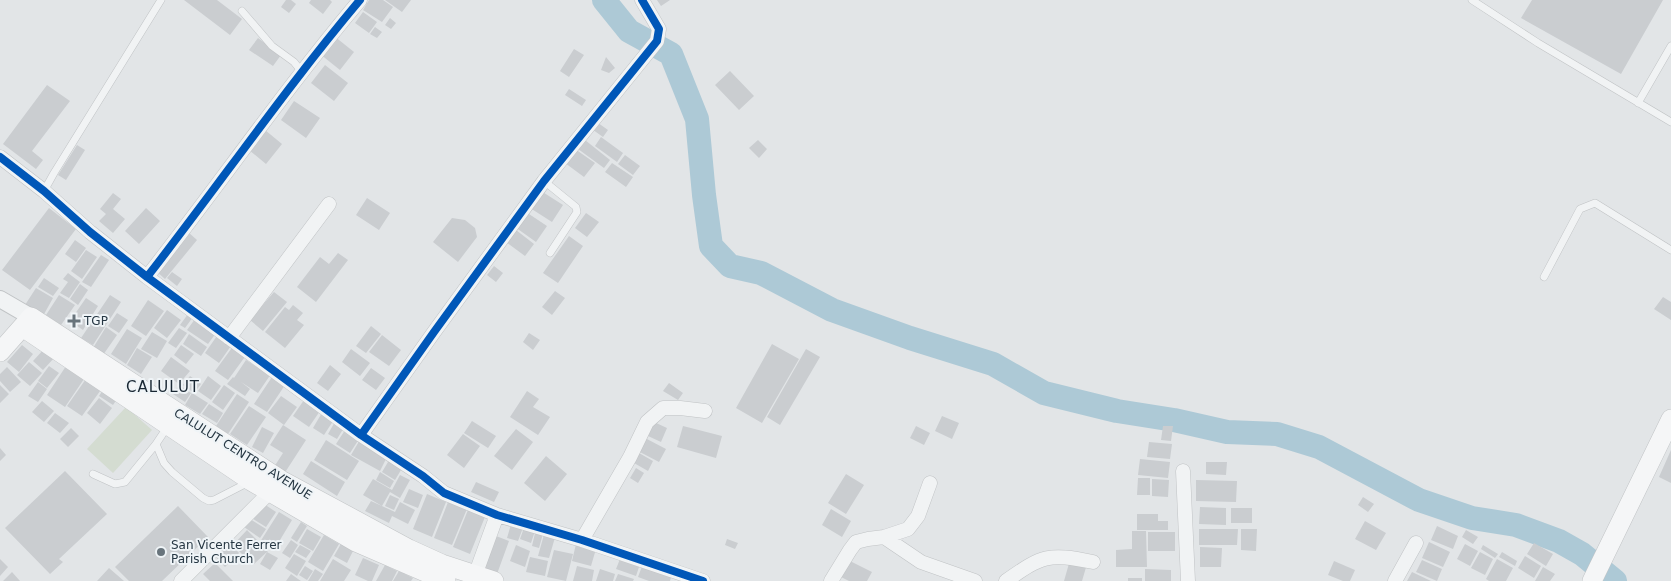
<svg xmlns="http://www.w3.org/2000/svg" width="1671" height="581" viewBox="0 0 1671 581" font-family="'DejaVu Sans',sans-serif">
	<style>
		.green { fill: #d4dcd1 }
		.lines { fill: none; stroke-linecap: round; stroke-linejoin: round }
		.river { stroke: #adc9d6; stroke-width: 24 }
		.building { fill: #cacdd0 }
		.service-casing { stroke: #c0c3c5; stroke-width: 8 }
		.minor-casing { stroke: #c0c3c5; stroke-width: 15 }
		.tertiary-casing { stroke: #c0c3c5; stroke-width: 18 }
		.secondary-casing { stroke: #c0c3c5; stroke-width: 20 }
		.service { stroke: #f1f3f4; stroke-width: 7 }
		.minor { stroke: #f1f3f4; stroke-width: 14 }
		.tertiary { stroke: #f1f3f4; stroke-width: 16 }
		.secondary { stroke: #f5f6f7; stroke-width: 19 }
		.cycleway-casing { stroke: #eff4f7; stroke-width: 11 }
		.cycleway { stroke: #0057b8; stroke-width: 8 }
		.poi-dot { fill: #68747c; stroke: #eff4f7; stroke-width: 2 }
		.labels { text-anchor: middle; stroke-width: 4; stroke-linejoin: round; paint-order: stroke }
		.poi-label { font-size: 12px; fill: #263743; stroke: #eff4f7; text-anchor: start }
		.street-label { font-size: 12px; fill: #263743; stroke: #eff4f7 }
		.quarter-label { font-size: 15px; letter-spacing: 1px; fill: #192733; stroke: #eff4f7 }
	</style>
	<rect width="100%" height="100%" fill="#e2e5e7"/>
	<path class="green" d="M126 407 152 430 113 473 87 449Z"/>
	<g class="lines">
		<path class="river" d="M604 0 629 31 671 54 697 119 704 195 711 246 730 266 761 273 832 310 910 338 993 364 1044 393 1117 411 1174 420 1227 432 1277 434 1319 447 1419 500 1472 518 1516 525 1559 541 1582 554 1615 581"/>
	</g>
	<path class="building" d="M184 0H217L242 19 230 35Z
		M286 0H291L296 4 289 13 281 7Z
		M311 0H330L332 2 323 14 309 3Z
		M369 0H383L393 7 382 22 363 10Z
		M385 0H411L402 12Z
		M657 0H670L661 6Z
		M1532 0H1663L1621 74 1521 18Z
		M363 12 377 22 369 33 355 23Z
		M390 18 396 23 391 29 385 25Z
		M375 27 382 32 377 38 370 34Z
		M334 36 354 52 340 70 320 54Z
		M258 38 281 55 273 66 249 50Z
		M574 49 584 55 569 77 560 71Z
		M606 57 615 68 609 73 601 70Z
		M325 65 348 83 334 101 311 83Z
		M730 71 754 96 739 110 715 85Z
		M47 85 70 101 32 151 43 160 36 169 3 144Z
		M569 89 586 100 582 106 565 95Z
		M294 101 320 118 306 138 281 120Z
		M594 120 608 130 603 137 589 127Z
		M265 130 282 144 266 164 249 150Z
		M580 136 610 160 604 168 574 146Z
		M601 137 623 153 617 162 595 146Z
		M758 140 767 149 759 158 749 148Z
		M77 145 85 150 66 180 58 175Z
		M575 149 595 163 584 177 565 163Z
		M625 155 640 166 633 175 618 164Z
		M612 163 633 177 626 187 605 172Z
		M538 189 563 205 552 222 527 206Z
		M113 193 121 199 113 209 125 219 113 233 99 221 106 214 100 209Z
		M367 198 390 213 379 230 356 215Z
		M49 208 76 229 30 290 2 270Z
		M146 208 160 221 139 244 125 231Z
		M526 212 547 226 536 242 515 227Z
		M586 213 599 222 587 237 575 228Z
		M452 218 465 220 475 228 477 237 458 262 433 242Z
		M516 230 534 244 525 256 506 242Z
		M188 232 197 240 165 279 156 271Z
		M569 236 583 246 558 283 543 273Z
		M75 240 86 248 76 262 65 254Z
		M86 250 97 257 82 279 71 271Z
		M338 253 348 260 316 302 297 287 320 257 329 264Z
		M101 255 109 260 91 287 82 282Z
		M494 266 503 273 496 282 487 275Z
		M172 272 182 279 177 286 167 278Z
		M68 273 80 282 69 298 60 293 68 282 63 279Z
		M44 278 59 288 53 296 38 287Z
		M80 284 88 290 78 305 70 299Z
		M36 288 53 298 43 316 25 305Z
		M555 291 565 298 552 315 542 307Z
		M274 292 287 302 263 331 250 320Z
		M59 295 75 305 61 325 46 315Z
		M110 295 121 302 93 345 81 338Z
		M1663 297 1671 302V320L1654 309Z
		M86 298 98 306 83 330 70 321Z
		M148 300 164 311 146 336 131 326Z
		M293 305 303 313 297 320 304 325 285 348 265 332 285 307 289 310Z
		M167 310 181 320 167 338 154 328Z
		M117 313 128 320 119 333 108 326Z
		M188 314 193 317 185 328 180 325Z
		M195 319 216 333 208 344 187 330Z
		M371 326 381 334 366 353 356 346Z
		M106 327 117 335 103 355 93 348Z
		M179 328 187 333 176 348 168 343Z
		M127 329 142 338 126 364 111 354Z
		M152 332 167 341 157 358 141 349Z
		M219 333 233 343 219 363 205 353Z
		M529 333 540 340 533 350 523 342Z
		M189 334 207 347 201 356 183 344Z
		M382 335 401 350 389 366 369 352Z
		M772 344 799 359 762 423 736 408Z
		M22 345 33 354 19 372 7 362Z
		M181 345 194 354 186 364 174 355Z
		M234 345 247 354 228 380 215 371Z
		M45 348 55 357 43 370 33 361Z
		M137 348 152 357 141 374 127 365Z
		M351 349 370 363 360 376 342 362Z
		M806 349 820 357 780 425 767 417Z
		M171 357 190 371 179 384 161 371Z
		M246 360 260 369 263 365 273 371 258 393 241 382 250 389 245 396 227 384 233 377 234 378Z
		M29 362 42 373 30 386 17 375Z
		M68 363 86 376 65 407 47 395Z
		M330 365 341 374 328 391 317 383Z
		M49 366 59 373 47 388 38 381Z
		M7 367 21 382 10 392 0 381V374Z
		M371 368 385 378 376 390 362 380Z
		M274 374 287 382 267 412 254 404Z
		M88 376 103 387 82 416 67 406Z
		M190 376 201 384 194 393 183 385Z
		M208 376 221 386 211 400 198 391Z
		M38 382 47 389 38 402 28 396Z
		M669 383 683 393 678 400 663 391Z
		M0 385 9 394 0 403Z
		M179 385 191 393 185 402 173 394Z
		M224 385 235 393 223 410 212 402Z
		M105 387 119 396 113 405 99 396Z
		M527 391 539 399 533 407 550 417 538 435 510 417Z
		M192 393 208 403 200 414 185 405Z
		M237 394 249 402 228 434 216 426Z
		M281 396 297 407 284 425 268 413Z
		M99 398 112 408 100 424 87 413Z
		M304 400 320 411 309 427 293 416Z
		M42 401 54 411 44 422 32 412Z
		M209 404 223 413 217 423 202 414Z
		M249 406 266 417 247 445 230 434Z
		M323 411 335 418 324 435 313 428Z
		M55 413 69 423 60 433 47 423Z
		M942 416 959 423 952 439 935 431Z
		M336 420 345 426 337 439 328 434Z
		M472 421 496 436 488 448 464 433Z
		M654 422 667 428 661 442 648 436Z
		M283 425 306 440 284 474 274 467 283 453 270 445Z
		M683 426 722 436 716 458 677 447Z
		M916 426 930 433 924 445 910 438Z
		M1163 426H1173L1171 441 1161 440Z
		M262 427 274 433 263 453 252 447Z
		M347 427 361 436 350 453 336 444Z
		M71 428 79 436 68 447 60 439Z
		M516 429 533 442 512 470 494 456Z
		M463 434 480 446 464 468 447 455Z
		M361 438 388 455 380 471 351 455Z
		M645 438 666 449 659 462 638 451Z
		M326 440 359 461 347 480 314 460Z
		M1149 442 1172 444 1170 459 1147 457Z
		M0 448 6 455 0 461Z
		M1671 450V483L1659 477Z
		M639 453 653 461 648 471 634 463Z
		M546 456 567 474 545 501 524 483Z
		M391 457 404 465 395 480 382 472Z
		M1140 459 1170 462 1168 478 1138 475Z
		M311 461 345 482 337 496 303 474Z
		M1206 462H1227L1226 475 1206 474Z
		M636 468 644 473 638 483 630 478Z
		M65 471 107 514 59 559 63 562 50 574 5 528Z
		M380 472 394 481 390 488 376 480Z
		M846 474 864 485 846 514 828 503Z
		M400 475 410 480 400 498 390 492 382 506 363 495 373 479 392 490Z
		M1138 478H1150V495H1137Z
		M1152 479 1169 480 1168 497 1152 496Z
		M1196 480 1237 481 1236 502 1196 501Z
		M476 482 499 492 494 502 471 492Z
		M409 489 423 495 418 508 403 502Z
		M427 494 446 502 432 537 413 529Z
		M390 495 399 499 394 510 385 506Z
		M450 497 469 504 452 545 434 538Z
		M1363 497 1374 504 1368 512 1358 505Z
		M371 501 395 512 400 502 415 510 408 524 392 516 389 523 365 511Z
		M261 502 276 512 266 527 250 517Z
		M470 505 487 512 470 554 453 547Z
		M178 506 208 537 162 581H129L115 567Z
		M1200 507 1226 508V525L1199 524Z
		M1231 508H1252V523H1231Z
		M831 509 851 521 842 537 822 525Z
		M279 512 292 520 274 550 260 542Z
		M1137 514H1158V521H1168V530H1137Z
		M250 519 266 529 260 538 244 527Z
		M512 521 524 525 518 541 507 538Z
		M1365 521 1386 533 1376 550 1355 539Z
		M301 522 307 526 297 542 291 538Z
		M525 525 536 528 531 543 520 539Z
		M1437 526 1458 536 1453 549 1431 540Z
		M307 529 321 537 313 551 299 543Z
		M536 529 544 530 539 548 532 546Z
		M1199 529H1238L1237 545H1199Z
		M1241 529H1257L1256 551 1241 550Z
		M247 530 268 551 253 565 233 545Z
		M1466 530 1478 537 1473 544 1462 537Z
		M545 531 556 534 549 558 538 556Z
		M1132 531H1146L1147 567H1116V550L1132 549Z
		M1148 532H1175V551H1148Z
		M324 535 339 544 323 571 308 562Z
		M496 536 509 541 497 574 484 569Z
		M727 539 738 543 735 549 725 545Z
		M227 540 239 553 225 567 212 553Z
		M291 540 298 545 290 558 282 553Z
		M342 542 354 549 347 563 334 556Z
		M1429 542 1450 552 1443 567 1422 558Z
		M1534 543 1553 554 1546 566 1527 554Z
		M576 544 596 549 591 566 572 561Z
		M1465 544 1478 551 1470 566 1457 559Z
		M300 545 311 551 306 558 295 552Z
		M516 545 530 551 525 567 510 561Z
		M1483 545 1498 554 1495 558 1481 549Z
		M1200 547 1222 548 1221 567H1200Z
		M554 550 573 554 566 581 547 577Z
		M267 552 278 558 270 570 260 564Z
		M1480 552 1493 559 1485 575 1471 568Z
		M1502 552 1517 561 1515 566 1499 557Z
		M294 554 306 561 297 576 285 568Z
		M622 554 641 561 636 576 616 569Z
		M1525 556 1541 566 1534 578 1518 568Z
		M530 557 548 561 545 576 526 572Z
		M363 558 379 565 372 581H368L355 575Z
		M0 559 8 567 0 576Z
		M333 559 351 570 344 581H320Z
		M1497 559 1513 568 1506 581H1489L1486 579Z
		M848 560 872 572 867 581H849L839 576Z
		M1070 560 1087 564 1082 581H1064Z
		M1422 560 1442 569 1437 581 1416 572Z
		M644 561 673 571 670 581H649L638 577Z
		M1334 561 1355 570 1350 581H1343L1328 575Z
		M215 563 233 581H210L203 574Z
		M385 565 397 571 392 581H376Z
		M305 566 313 571 307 580 299 575Z
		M577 566 594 570 592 581H573Z
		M1543 567 1555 574 1550 581H1535Z
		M109 568 124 581H97Z
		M315 569 323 574 318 581H308Z
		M600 569 615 574 613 581H596Z
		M1145 569 1171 570V581H1145Z
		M399 571 413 578 411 581H393Z
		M12 572 20 581H3Z
		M1412 572 1431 581H1407Z
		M291 574 298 579 301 581H286Z
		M618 574 634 579 633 581H615Z
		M1128 578H1142V581H1128Z"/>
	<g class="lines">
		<g class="service-casing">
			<path id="service" d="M1472 0 1538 43 1671 122
				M242 11 272 46 294 62 302 72
				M1638 103 1671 46
				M544 181 576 207 577 212 550 253
				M44 191 54 173 161 0
				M1544 277 1580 209 1595 203 1671 250
				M166 424 164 432 156 444 164 463 172 472 203 498 209 501 214 500 249 482
				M93 474 115 484 125 482 156 444"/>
		</g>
		<g class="minor-casing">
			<path id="minor" d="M0 157 44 191 90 232 147 277 361 435 423 476 444 493 497 515 582 540 703 581
				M147 277C219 185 285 89 360 0
				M229 338 329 204
				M361 435 434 332 544 181 657 41 659 29 642 0
				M1183 471 1188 581
				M884 537 921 562 975 581
				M582 540 630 457 647 422 663 408H680L705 411
				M181 581 276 486
				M473 581 497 515
				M831 581 850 550 856 542 868 539 884 537 908 529 918 516 930 483
				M1006 581C1043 555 1048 553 1093 562
				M1395 581 1416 543"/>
		</g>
		<g class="tertiary-casing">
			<path id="tertiary" d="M0 299 31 317"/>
		</g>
		<g class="secondary-casing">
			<path id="secondary" d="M24 328 251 481 356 542 446 581
				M0 352 31 317 281 480 409 549 442 564 494 581
				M1592 581 1671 419"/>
		</g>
		<use href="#service" class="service"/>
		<use href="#minor" class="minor"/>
		<use href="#tertiary" class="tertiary"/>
		<use href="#secondary" class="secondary"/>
		<g class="cycleway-casing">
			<path id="cycleway" d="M0 157 44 191 90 232 147 277 361 435 423 476 444 493 497 515 582 540 703 581
				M147 277C219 185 285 89 360 0
				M361 435 434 332 544 181 657 41 659 29 642 0"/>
		</g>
		<use href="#cycleway" class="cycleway"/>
	</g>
	<g class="poi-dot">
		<path d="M71.5 313.5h5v5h5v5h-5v5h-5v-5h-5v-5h5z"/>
		<circle cx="161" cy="552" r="5"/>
	</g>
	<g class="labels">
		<g class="poi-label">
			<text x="84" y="325">TGP</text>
			<text x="171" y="549">San Vicente Ferrer<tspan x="171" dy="14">Parish Church</tspan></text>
		</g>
		<g class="street-label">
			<text transform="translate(243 454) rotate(32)" y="4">CALULUT CENTRO AVENUE</text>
		</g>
		<g class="quarter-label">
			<text x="163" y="392">CALULUT</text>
		</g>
	</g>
</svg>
